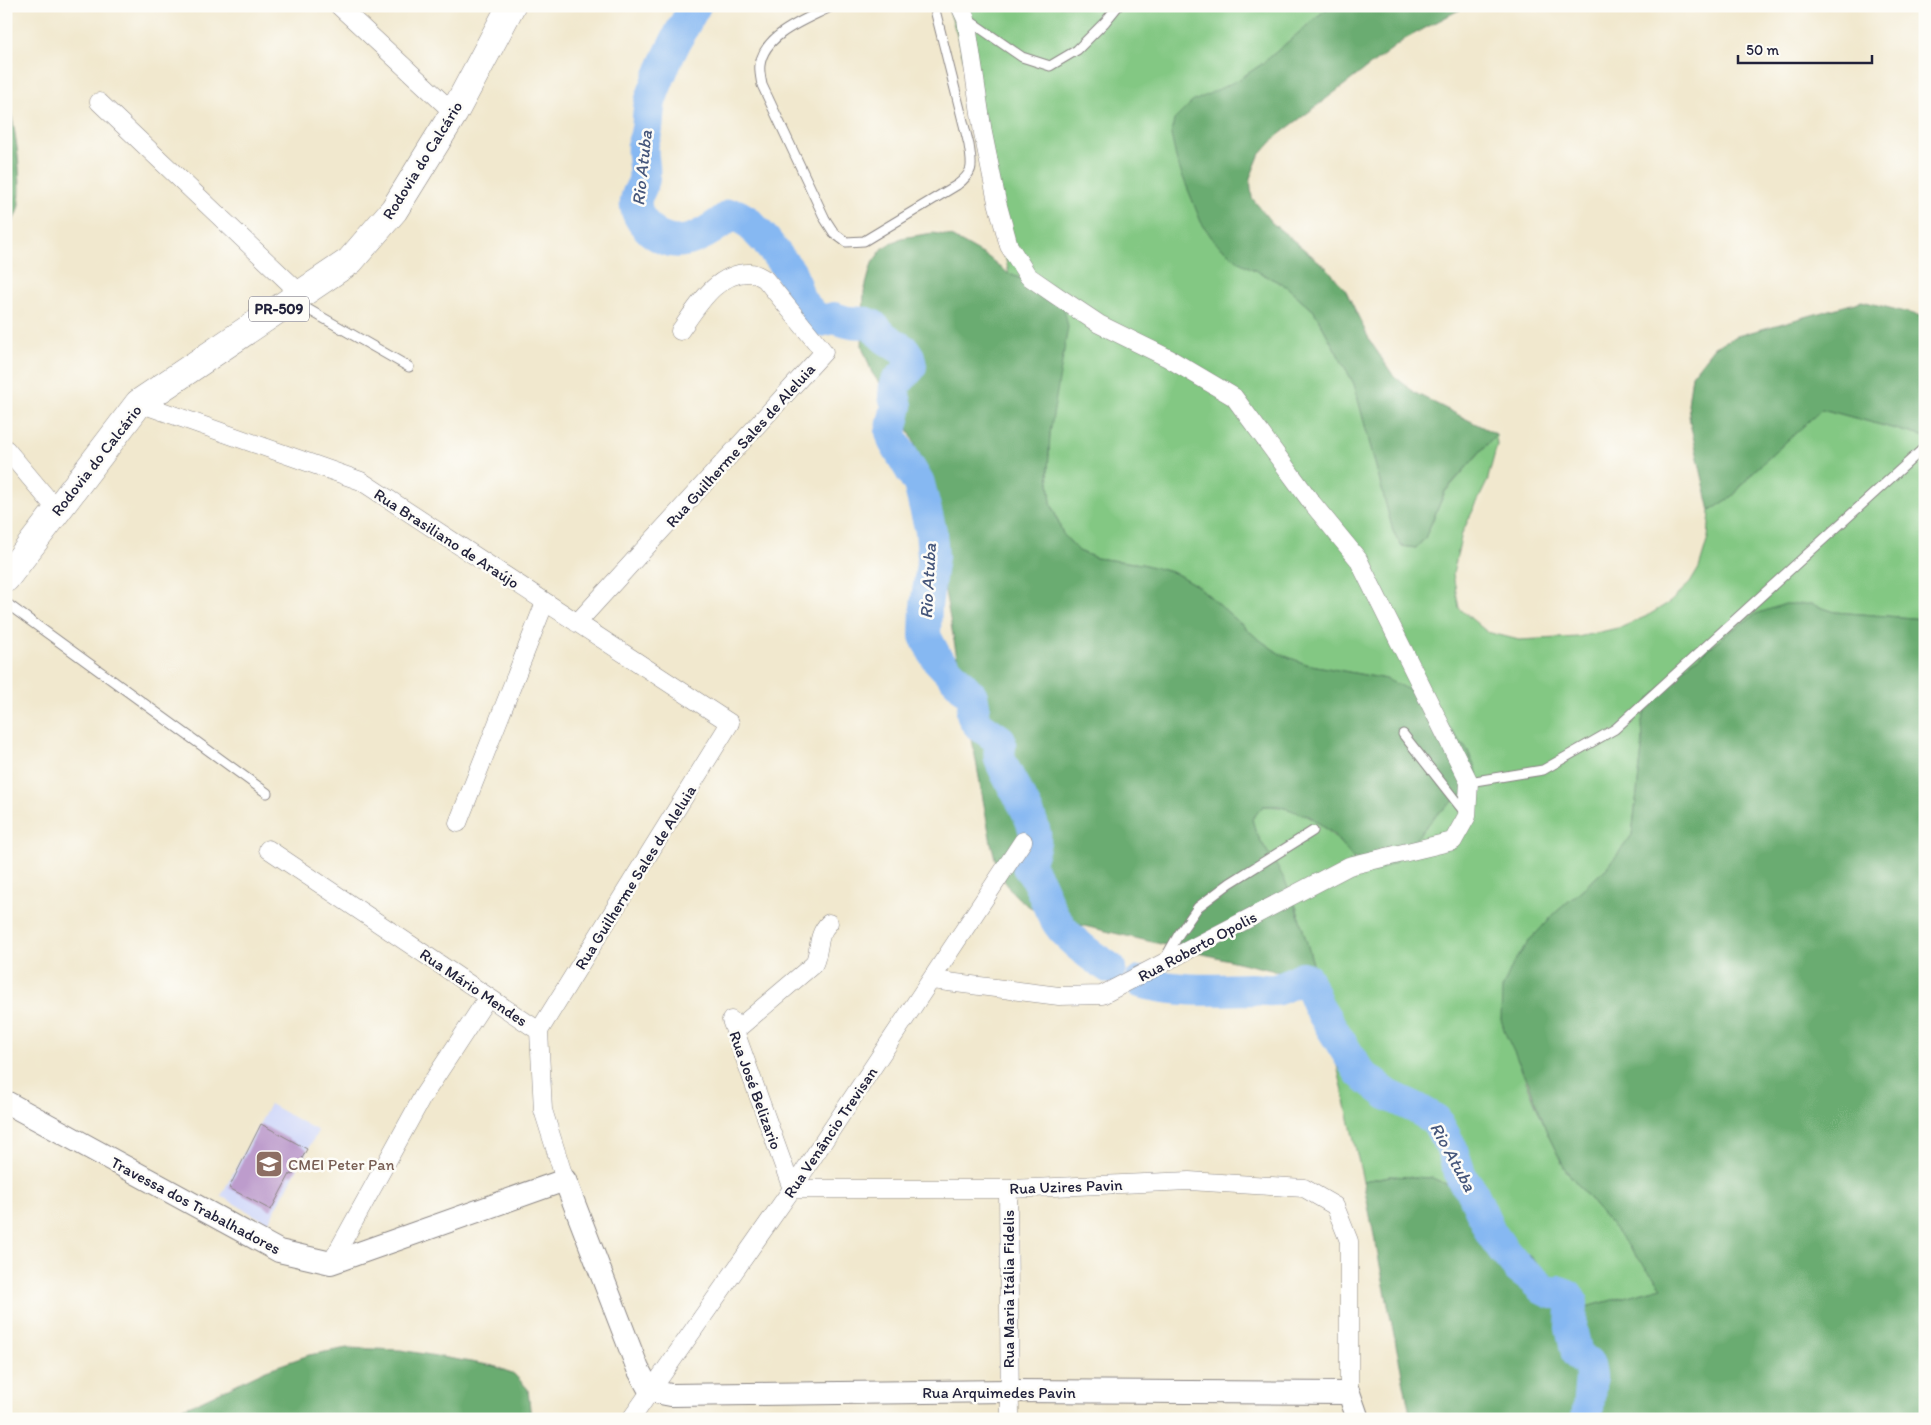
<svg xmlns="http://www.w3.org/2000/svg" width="1931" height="1425" viewBox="0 0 1931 1425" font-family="Itim,sans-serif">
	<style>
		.built { fill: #d2d9f9 }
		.green { fill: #83c883; stroke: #52755f }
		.forest { fill: #6aac71; stroke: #466756 }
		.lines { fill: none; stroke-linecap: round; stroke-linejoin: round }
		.river { stroke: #86b8f2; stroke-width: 32 }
		.building { fill: #bd9ccc }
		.service-casing { stroke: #8a8584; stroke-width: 11 }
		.minor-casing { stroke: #8a8584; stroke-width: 19 }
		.tertiary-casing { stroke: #8a8584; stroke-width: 24 }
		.primary-casing { stroke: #8a8584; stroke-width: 29 }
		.service { stroke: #fff; stroke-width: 9 }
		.minor { stroke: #fff; stroke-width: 18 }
		.tertiary { stroke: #fff; stroke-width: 22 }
		.primary { stroke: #fff; stroke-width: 28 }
		.labels { text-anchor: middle; stroke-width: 5; stroke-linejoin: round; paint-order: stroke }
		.shield { fill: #fdfcf7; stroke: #646373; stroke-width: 1 }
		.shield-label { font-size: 15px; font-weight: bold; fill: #22223b }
		.street-label { font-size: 16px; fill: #22223b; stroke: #fdfcf7 }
		.education-label { font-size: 16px; fill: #785e54; stroke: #fdfcf7; text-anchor: start }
		.water-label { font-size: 18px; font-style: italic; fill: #45567b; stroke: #fdfcf7 }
	</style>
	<rect width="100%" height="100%" fill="#fdfcf7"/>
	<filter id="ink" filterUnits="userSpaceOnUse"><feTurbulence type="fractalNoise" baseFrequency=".02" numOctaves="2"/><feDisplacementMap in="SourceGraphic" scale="10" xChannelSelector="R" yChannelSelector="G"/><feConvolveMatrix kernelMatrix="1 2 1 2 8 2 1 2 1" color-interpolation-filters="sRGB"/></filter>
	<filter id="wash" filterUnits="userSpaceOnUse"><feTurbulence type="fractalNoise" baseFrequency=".0096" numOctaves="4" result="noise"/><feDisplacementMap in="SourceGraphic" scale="20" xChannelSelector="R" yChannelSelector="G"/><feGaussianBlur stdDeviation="1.12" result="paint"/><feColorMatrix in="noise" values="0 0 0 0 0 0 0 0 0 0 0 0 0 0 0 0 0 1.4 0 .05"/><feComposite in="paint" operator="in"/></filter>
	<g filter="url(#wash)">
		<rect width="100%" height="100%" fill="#f1e8ce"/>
		<path class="built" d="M270 1104 318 1131 268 1223 221 1196Z"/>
		<path class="green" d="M948 6H1330L1262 64 1238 80 1241 263 1286 286 1314 311 1354 384 1393 531 1401 546 1416 548 1425 538 1445 492 1496 434 1497 445 1487 482 1462 533 1453 574 1459 608 1487 632 1519 640 1578 637 1622 627 1647 616 1670 602 1690 583 1699 568 1708 538 1710 511 1733 496 1753 472 1822 409 1925 437V619L1835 612 1811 604 1756 614 1731 631 1669 680 1642 721 1643 741 1632 835 1608 867 1554 914 1529 941 1501 1019 1548 1135 1565 1169 1662 1287 1586 1307 1451 1186 1432 1178 1390 1176 1363 1181 1318 981 1297 909 1285 881 1255 831 1252 819 1263 806C1310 806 1331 831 1358 864L1396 862 1436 815 1474 785 1477 773 1468 751 1435 711 1386 679 1306 664 1280 654 1257 638 1199 587 1175 573 1142 564 1096 558 1079 551 1063 534 1051 503 1048 472 1050 433 1048 289 1009 274 961 48Z"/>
		<path class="forest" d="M1330 6H1470L1457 11 1405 39 1277 136 1259 156 1250 178 1252 198 1271 222 1328 269 1346 291 1370 341 1393 375 1415 393 1496 434 1445 491 1425 538 1416 548 1401 546 1393 531 1354 384 1314 311 1286 286 1241 263 1214 241 1201 222 1177 162 1171 135 1174 120 1192 102 1238 80 1262 64Z
			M6 97C15 118 24 187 18 209 16 217 10 226 6 233Z
			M933 233 951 236 988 257 1009 274 1048 289 1063 304 1068 327 1050 433 1048 472 1051 503 1063 534 1079 551 1096 558 1142 564 1175 573 1199 587 1257 638 1280 654 1306 664 1386 679 1411 691 1435 711 1468 751 1477 773 1474 785 1436 815 1396 862 1375 872 1358 864 1332 833 1311 817 1279 806H1263L1252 819C1257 843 1276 860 1286 883 1300 914 1308 948 1318 981L1080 925C1043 914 1019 910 1000 873 996 865 994 853 991 843L929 504 914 442 902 415 872 373 862 346 864 292 872 263 883 248 901 238Z
			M1862 301 1925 317V437L1822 409 1753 472 1733 496 1710 511 1690 423 1688 404 1692 375 1714 347 1737 336Z
			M1785 604H1811L1835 612 1925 619V1419H1411L1363 1181 1390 1176 1432 1178 1451 1186 1586 1307 1662 1287 1565 1169 1548 1135 1529 1084 1505 1033 1501 1019 1502 989 1513 964 1529 941 1554 914 1608 867 1632 835 1643 741 1642 721 1648 701 1669 680 1731 631 1756 614Z
			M347 1348 401 1350 494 1366 514 1374 528 1389 531 1419H154L201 1401 266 1370 309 1355Z"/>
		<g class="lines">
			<path class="river" d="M695 6C678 35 662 67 651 99 647 111 649 122 646 133 646 137 643 140 643 144 641 156 646 167 644 178 644 184 639 190 637 196 631 213 648 231 662 238 685 250 713 229 731 215H737L747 221 766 241 791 273 800 301 817 319 816 322 834 318 847 322 867 323 872 325 885 338 905 351 909 357 911 366 910 368 895 384 894 396 897 406 891 432 894 442 919 484 931 531 933 557 926 606 925 636 937 659 972 696 974 705 972 713 974 719 980 726 1000 740C1001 747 998 753 1000 759 1009 784 1029 806 1035 833 1037 845 1030 855 1028 867 1041 881 1044 899 1053 915 1065 938 1089 955 1110 968
				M1140 982C1177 992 1214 990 1251 989 1259 989 1267 991 1274 990 1284 989 1292 981 1302 977L1307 979 1318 1006 1360 1073 1388 1095 1416 1108 1436 1120 1451 1147 1462 1179 1472 1191 1491 1233 1504 1251 1519 1269 1531 1278 1543 1289 1551 1293 1560 1292 1568 1295 1572 1302 1571 1328 1577 1354 1589 1365 1591 1376 1587 1419"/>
		</g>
		<g id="blocks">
			<path class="building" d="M261 1124 307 1149 293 1175 290 1174 271 1210 229 1188Z"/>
		</g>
	</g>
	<g filter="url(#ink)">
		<use href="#blocks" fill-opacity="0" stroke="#8a8584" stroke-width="1"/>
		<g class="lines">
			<g class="service-casing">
				<path id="service" d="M832 6C808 19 764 33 760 65 759 71 761 79 762 85L825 219 834 233 846 242 864 241 957 185C975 171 972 166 969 145L934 6
					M967 19 1022 57 1050 66 1077 50 1105 22 1118 6
					M297 303 409 367
					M6 603 267 793
					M1403 734 1466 814
					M1469 782 1543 770 1615 729 1925 447
					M1164 960 1179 934 1198 907 1230 883 1313 831"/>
			</g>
			<g class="minor-casing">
				<path id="minor" d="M339 6 454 113
					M99 102 301 294
					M139 403 361 481 730 723 539 1031
					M6 449 57 510
					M577 623 824 352 765 279C761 277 755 273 751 273 717 271 697 307 680 331
					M458 823 545 602
					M268 849 539 1031
					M932 980 1059 996 1102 995 1349 866 1453 841 1467 816 1469 782 1358 559 1312 503 1234 397 1168 358 1099 324 1057 296 1028 276 1009 246 997 202 983 133 966 19 960 6
					M731 1020 792 1189H1008L1189 1181 1304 1188 1335 1206 1349 1241V1393
					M539 1031 543 1110 565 1180
					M735 1031 814 964C821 948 816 936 829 923
					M1008 1189 1010 1419
					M331 1263 423 1096 488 997
					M631 1419 792 1189 1023 841"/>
			</g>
			<g class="tertiary-casing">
				<path id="tertiary" d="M6 1102 279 1251 331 1263 565 1180 638 1369 650 1391 671 1395 1009 1391 1349 1393 1358 1419"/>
			</g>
			<g class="primary-casing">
				<path id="primary" d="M6 578 139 403 350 261 394 210 454 113 511 6"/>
			</g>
			<use href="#service" class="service"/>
			<use href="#minor" class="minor"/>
			<use href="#tertiary" class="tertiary"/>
			<use href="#primary" class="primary"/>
		</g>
	</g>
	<defs>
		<g id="school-square" transform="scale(1.4375)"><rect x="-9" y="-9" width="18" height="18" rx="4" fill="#8d6e63" stroke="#fdfcf7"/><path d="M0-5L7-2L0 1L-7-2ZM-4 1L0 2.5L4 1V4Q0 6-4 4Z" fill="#fff"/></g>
	</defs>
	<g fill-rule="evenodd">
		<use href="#school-square" x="269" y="1164"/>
	</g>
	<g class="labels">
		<rect class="shield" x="249" y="296.5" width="60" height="25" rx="4"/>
		<g class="shield-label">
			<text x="279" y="314">PR-509</text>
		</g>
		<g class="street-label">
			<text transform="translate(422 160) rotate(-58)" y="6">Rodovia do Calcário</text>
			<text transform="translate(740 445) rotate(-48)" y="6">Rua Guilherme Sales de Aleluia</text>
			<text transform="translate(96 460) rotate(-52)" y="6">Rodovia do Calcário</text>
			<text transform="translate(447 538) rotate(33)" y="6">Rua Brasiliano de Araújo</text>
			<text transform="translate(635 877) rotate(-58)" y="6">Rua Guilherme Sales de Aleluia</text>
			<text transform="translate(1197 946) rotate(-28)" y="6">Rua Roberto Opolis</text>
			<text transform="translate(474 987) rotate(34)" y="6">Rua Mário Mendes</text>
			<text transform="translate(756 1090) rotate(70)" y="6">Rua José Belizario</text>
			<text transform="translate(830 1132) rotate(-56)" y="6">Rua Venâncio Trevisan</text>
			<text transform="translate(1066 1186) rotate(-2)" y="6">Rua Uzires Pavin</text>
			<text transform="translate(196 1205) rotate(28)" y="6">Travessa dos Trabalhadores</text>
			<text transform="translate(1008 1289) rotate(-90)" y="6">Rua Maria Itália Fidelis</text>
			<text x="999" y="1398">Rua Arquimedes Pavin</text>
		</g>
		<g class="education-label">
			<text x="288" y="1170">CMEI Peter Pan</text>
		</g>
		<g class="water-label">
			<text transform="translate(642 168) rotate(-84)" y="6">Rio Atuba</text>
			<text transform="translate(928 581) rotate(-87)" y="6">Rio Atuba</text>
			<text transform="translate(1453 1157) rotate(61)" y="6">Rio Atuba</text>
		</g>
	</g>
	<rect width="1931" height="1425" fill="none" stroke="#fdfcf7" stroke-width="25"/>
	<path d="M1738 55v8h134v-8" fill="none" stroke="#22223b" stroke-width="2.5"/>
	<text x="1746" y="55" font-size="15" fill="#22223b" stroke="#fdfcf7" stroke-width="4" paint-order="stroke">50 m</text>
</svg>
